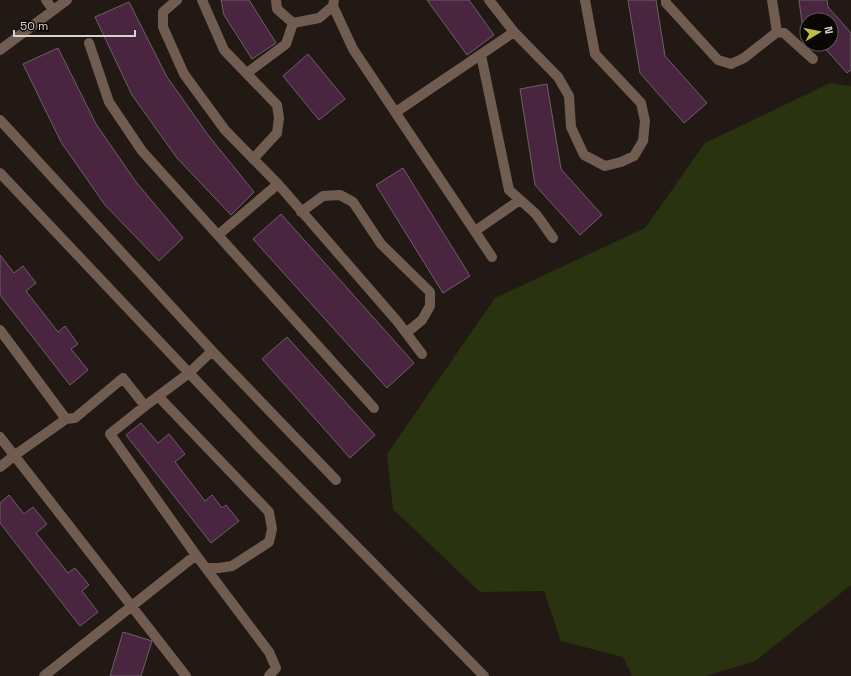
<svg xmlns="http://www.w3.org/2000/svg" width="851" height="676" viewBox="0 0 851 676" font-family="'Space Grotesk',sans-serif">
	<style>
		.green { fill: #293310 }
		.building { fill: #4a253f; stroke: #6c6168 }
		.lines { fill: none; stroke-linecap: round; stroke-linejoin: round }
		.minor { stroke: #705c51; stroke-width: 10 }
	</style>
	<rect width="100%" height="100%" fill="#221914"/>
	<path class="green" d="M830 83 851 86V585L755 661 706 676H632L623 657 561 641 544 591 480 592 393 509 387 454 495 298 645 228 705 143Z"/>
	<path class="building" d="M221 0H249L276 43 252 59 224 15Z
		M427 0H469L494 35 467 55Z
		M628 0H656L665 56 707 103 684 123 640 73Z
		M799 0H827L828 7 851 33V70L847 73 821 44H831V20H807V29L802 23Z
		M129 2 167 77 208 135 254 192 231 215 177 158 132 95 95 17Z
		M58 48 96 124 136 182 183 238 159 261 105 205 61 142 23 64Z
		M308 54 345 99 319 120 283 76Z
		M547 84 561 169 602 215 580 235 535 185 520 89Z
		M403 168 470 276 443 293 376 185Z
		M281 214 414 363 387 388 253 239Z
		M0 255 14 273 23 266 36 283 26 291 58 332 65 326 78 344 71 349 88 370 70 385 0 295Z
		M287 337 375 435 350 458 262 359Z
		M141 423 158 443 169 434 185 454 175 462 205 501 212 495 222 508 226 505 239 521 211 543 126 435Z
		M9 495 24 514 33 507 47 524 36 533 68 573 75 568 89 585 82 591 98 612 80 626 0 523V503Z
		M123 632 152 641 141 676H110Z"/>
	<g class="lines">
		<path class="minor" d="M46 0 53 10
			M177 0 163 12V27L184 74 225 130 278 184 397 321 422 354
			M202 0 224 50 277 105 279 118 277 133 253 159
			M276 0 277 9 293 23
			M334 0 333 6 353 49 492 257
			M489 0 514 32 558 77 569 96 571 127 584 155 605 166 621 162 634 156 643 141 645 121 641 103 595 54 585 0
			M666 0V3L718 60 731 64 744 58 777 32 784 33 813 59
			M772 0 777 32
			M293 23 319 18 333 6
			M89 43 109 102 142 151 374 408
			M0 50 67 0
			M481 55 509 190 536 214 553 238
			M247 73 286 44 293 23
			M396 112 514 32
			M0 120 212 351 336 480
			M0 173 259 447 484 676
			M301 212 323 196 340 195 353 202 381 244 430 292V306L422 320 406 333
			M475 231 520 200
			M218 235 278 184
			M0 330 66 419
			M212 351 189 373 145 406 110 434 196 555 269 652 276 668 269 676
			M158 396 269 512 272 529 269 542 232 566 219 568H206
			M0 437 186 676
			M0 467 15 455 66 419 75 418 123 378 145 406
			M44 676 196 555"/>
	</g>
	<g transform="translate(819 32) rotate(80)"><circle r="19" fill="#090604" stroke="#5c5855"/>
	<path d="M0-3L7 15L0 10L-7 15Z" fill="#bbc045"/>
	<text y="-6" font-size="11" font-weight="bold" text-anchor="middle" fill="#d9d3cf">N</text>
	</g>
	<path d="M14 30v6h121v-6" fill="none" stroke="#d9d3cf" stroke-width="2"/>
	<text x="20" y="30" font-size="12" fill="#d9d3cf" stroke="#090604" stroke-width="3" paint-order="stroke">50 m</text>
</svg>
